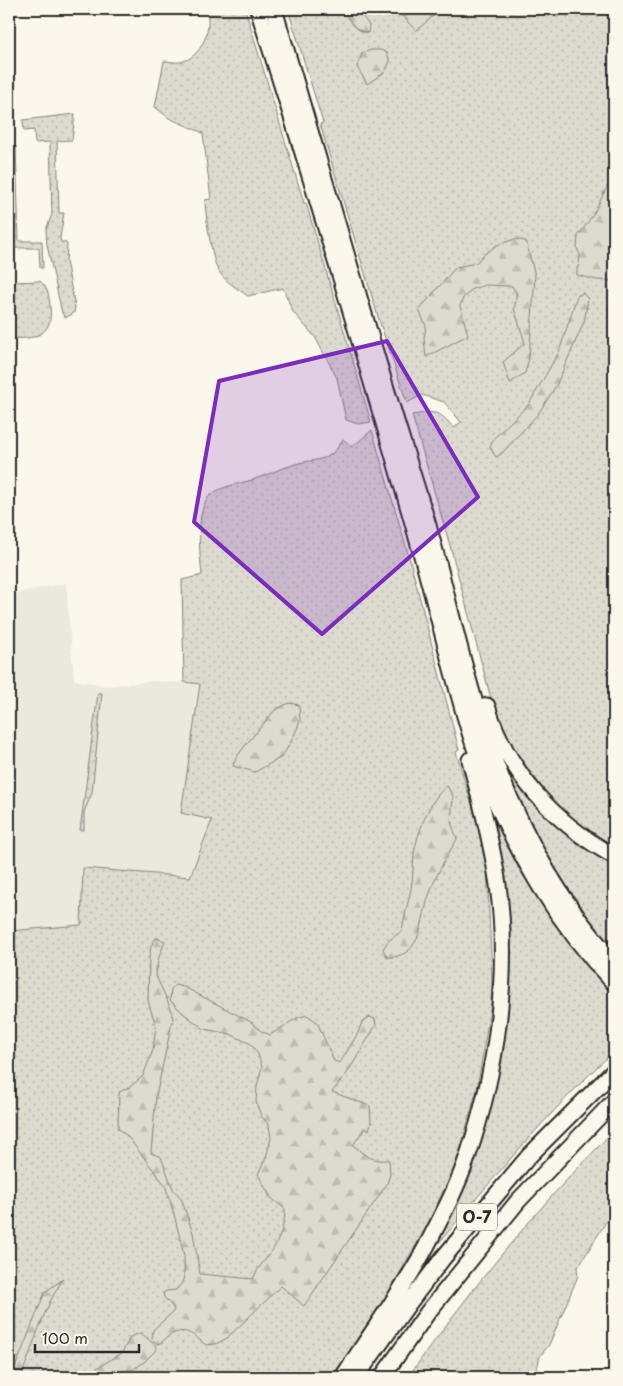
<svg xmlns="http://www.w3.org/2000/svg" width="623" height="1386" viewBox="0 0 623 1386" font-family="'Playpen Sans',sans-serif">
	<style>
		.built { fill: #ebe8de }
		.grass { fill: url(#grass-dots); stroke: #84827e }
		.forest { fill: url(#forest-firs); stroke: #84827e }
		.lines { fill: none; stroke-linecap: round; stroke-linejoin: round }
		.highway-casing { stroke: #2b2b2b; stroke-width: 19 }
		.highway { stroke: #fbf7ec; stroke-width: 15 }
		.marked { fill: #7b2cbf; fill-opacity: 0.2; stroke: #7b2cbf; stroke-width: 4; stroke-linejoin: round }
		.labels { text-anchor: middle; stroke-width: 4; stroke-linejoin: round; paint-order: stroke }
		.shield { fill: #fbf7ec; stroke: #696865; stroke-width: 1 }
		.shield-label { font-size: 16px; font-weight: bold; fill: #2b2b2b }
	</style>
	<defs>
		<pattern id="grass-dots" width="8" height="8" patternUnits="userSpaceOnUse" patternTransform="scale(1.25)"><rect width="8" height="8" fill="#dddad0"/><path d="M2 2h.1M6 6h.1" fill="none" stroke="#bebbb3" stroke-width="1.8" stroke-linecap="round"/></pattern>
		<pattern id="forest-firs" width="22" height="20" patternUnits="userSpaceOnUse" patternTransform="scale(1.25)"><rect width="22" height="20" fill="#dddad0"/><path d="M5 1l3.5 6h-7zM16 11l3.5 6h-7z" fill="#bebbb3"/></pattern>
	</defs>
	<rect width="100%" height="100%" fill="#fbf7ec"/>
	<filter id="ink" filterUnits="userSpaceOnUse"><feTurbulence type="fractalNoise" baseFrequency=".02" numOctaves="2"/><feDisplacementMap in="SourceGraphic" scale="10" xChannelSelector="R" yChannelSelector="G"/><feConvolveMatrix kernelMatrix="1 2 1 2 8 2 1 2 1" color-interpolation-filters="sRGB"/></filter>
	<g filter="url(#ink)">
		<path class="built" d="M66 583 74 680 108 686 154 681 200 684 181 813 212 819 190 877 83 869 82 925 9 931V596L25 591Z"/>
		<path class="grass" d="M206 9H245L304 203H306L371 422 358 424 346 420 337 378 315 337 293 312 283 288 248 296C238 289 224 281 218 270 212 261 205 212 205 200L211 199 203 133 169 118 155 107 164 61C169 61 175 63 180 62 202 58 213 28 206 9Z
			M288 9H614V847L592 836 554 804 520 764 505 736 493 706 451 549 412 415C437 411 438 410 454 428L461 422 444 402 422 395 407 403 379 320 320 124 323 123Z
			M75 114 72 140 57 141 59 213H64L60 238 61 242H65L67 244 66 261 75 307 74 313 65 318 62 313 47 245 46 230 52 214 50 142 35 143 34 130 24 131 23 120Z
			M16 146 19 241H42L43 268H40L39 248H10L9 148Z
			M40 281C48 288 49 295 50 306 54 336 34 340 9 338V285L12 282Z
			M372 430 411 564 459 750 456 752 475 815 487 868 492 977 491 1004 477 1089 456 1165 423 1233 385 1298 333 1377H9V931L81 925 83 868 190 877 212 820 181 813 200 684 184 682 182 580 202 575C200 557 194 506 212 494 222 486 239 484 252 480 268 475 283 467 299 463 322 458 330 462 343 439L352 447Z
			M98 693H102L92 793 84 812V830H80Z
			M501 756 614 861V952L590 924 531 828Z
			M486 798 502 831 569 942 585 962 614 993V1051C548 1112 491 1181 433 1250 443 1231 453 1214 461 1195 492 1124 507 1046 509 968Z
			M614 1130V1209L577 1269 578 1276 549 1345 540 1356 535 1377H408C446 1324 486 1272 529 1222 556 1190 586 1160 614 1130Z"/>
		<path class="forest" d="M342 9H357L369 25 368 33C354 31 349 19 342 9Z
			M396 9H441L416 31Z
			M371 50H381L387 53 390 61 385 72 367 84 357 67 362 53Z
			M614 173V281L597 280 577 275V269L579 264 580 255 577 248 578 236 593 215Z
			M515 239 526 241 535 276 529 358 525 373 510 383 503 362 525 343 514 308 516 301V293L512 286 486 285 472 289 463 298 460 306 468 335 426 357 424 338 426 326 419 310 456 267 476 263 482 256 497 245Z
			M583 293 588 299 584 322 556 386 538 414 501 454 496 457 490 447 494 438 529 404 559 352 577 296Z
			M289 703 299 705 300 721 293 738 282 757 255 772 233 766 236 758 244 747 275 710Z
			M447 786 453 796 451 822 457 839C446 857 436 875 429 895 424 909 422 933 414 944 409 953 397 958 387 957L383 949 388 941 402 931C404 917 408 903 411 889 413 878 413 866 414 854 417 834 430 798 447 786Z
			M156 938 165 941 158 960 156 976 168 1002 173 1018 156 1096 151 1153 161 1157 173 1189 181 1198 193 1233 200 1274 253 1279C258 1266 268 1258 275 1246 281 1235 285 1222 285 1209L270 1197 258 1174 266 1158 271 1138 269 1125 261 1116 256 1102 257 1086 262 1067 258 1054 251 1044 230 1034 204 1029 183 1013 170 1000 171 989 175 985 184 987 251 1022 261 1031 270 1035 297 1018 307 1015 317 1022 334 1061 340 1063 358 1033 362 1022 370 1017 375 1019 376 1025 348 1072 332 1092 370 1106 371 1123 369 1130 365 1128 353 1145C366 1157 372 1161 389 1160L390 1174 387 1184 304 1306 281 1286 227 1338 216 1344 206 1345C194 1336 187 1326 170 1335 165 1338 163 1343 157 1344L152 1339 153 1330 174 1311C172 1303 165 1302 163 1294L166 1291 176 1290 182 1283 184 1276V1255L174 1214 165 1185 128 1137 118 1128 119 1092 130 1087 143 1076 153 1050 156 1026 148 1001 149 958 151 946Z
			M63 1279C43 1309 34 1344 21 1377H9L17 1363 45 1292Z
			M141 1333 156 1346V1350L144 1362 122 1377H82L122 1353 130 1337Z"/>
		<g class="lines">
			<g class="highway-casing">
				<path id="highway" d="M258 9C309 169 357 330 404 492 420 546 434 600 448 654 459 694 469 736 485 775 514 850 558 924 614 983
					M274 9C307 118 339 228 371 338 388 397 407 456 425 515 446 586 460 661 484 732 513 816 554 897 614 962
					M487 706C507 772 554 823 614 856
					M343 1377C370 1334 402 1292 426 1247 441 1218 457 1188 467 1158 497 1072 510 975 498 885 492 843 481 801 470 760
					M356 1377 409 1303 443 1258 487 1206 529 1156 614 1071
					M382 1377 428 1312 518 1201 614 1101"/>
			</g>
			<use href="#highway" class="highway"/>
		</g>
	</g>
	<path class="marked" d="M387 341 478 497 322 634 194 522 219 381Z"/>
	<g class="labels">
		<rect class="shield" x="457" y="1203.5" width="40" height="27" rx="4"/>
		<g class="shield-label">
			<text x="477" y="1223">O-7</text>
		</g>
	</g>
	<rect width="623" height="1386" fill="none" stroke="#fbf7ec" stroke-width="30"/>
	<rect x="15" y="15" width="593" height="1356" fill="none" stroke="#2b2b2b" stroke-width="2" filter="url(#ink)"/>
	<path d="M35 1344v8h104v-8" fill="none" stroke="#2b2b2b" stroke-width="2.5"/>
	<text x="42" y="1344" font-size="15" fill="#2b2b2b" stroke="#fbf7ec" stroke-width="4" paint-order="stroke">100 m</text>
</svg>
